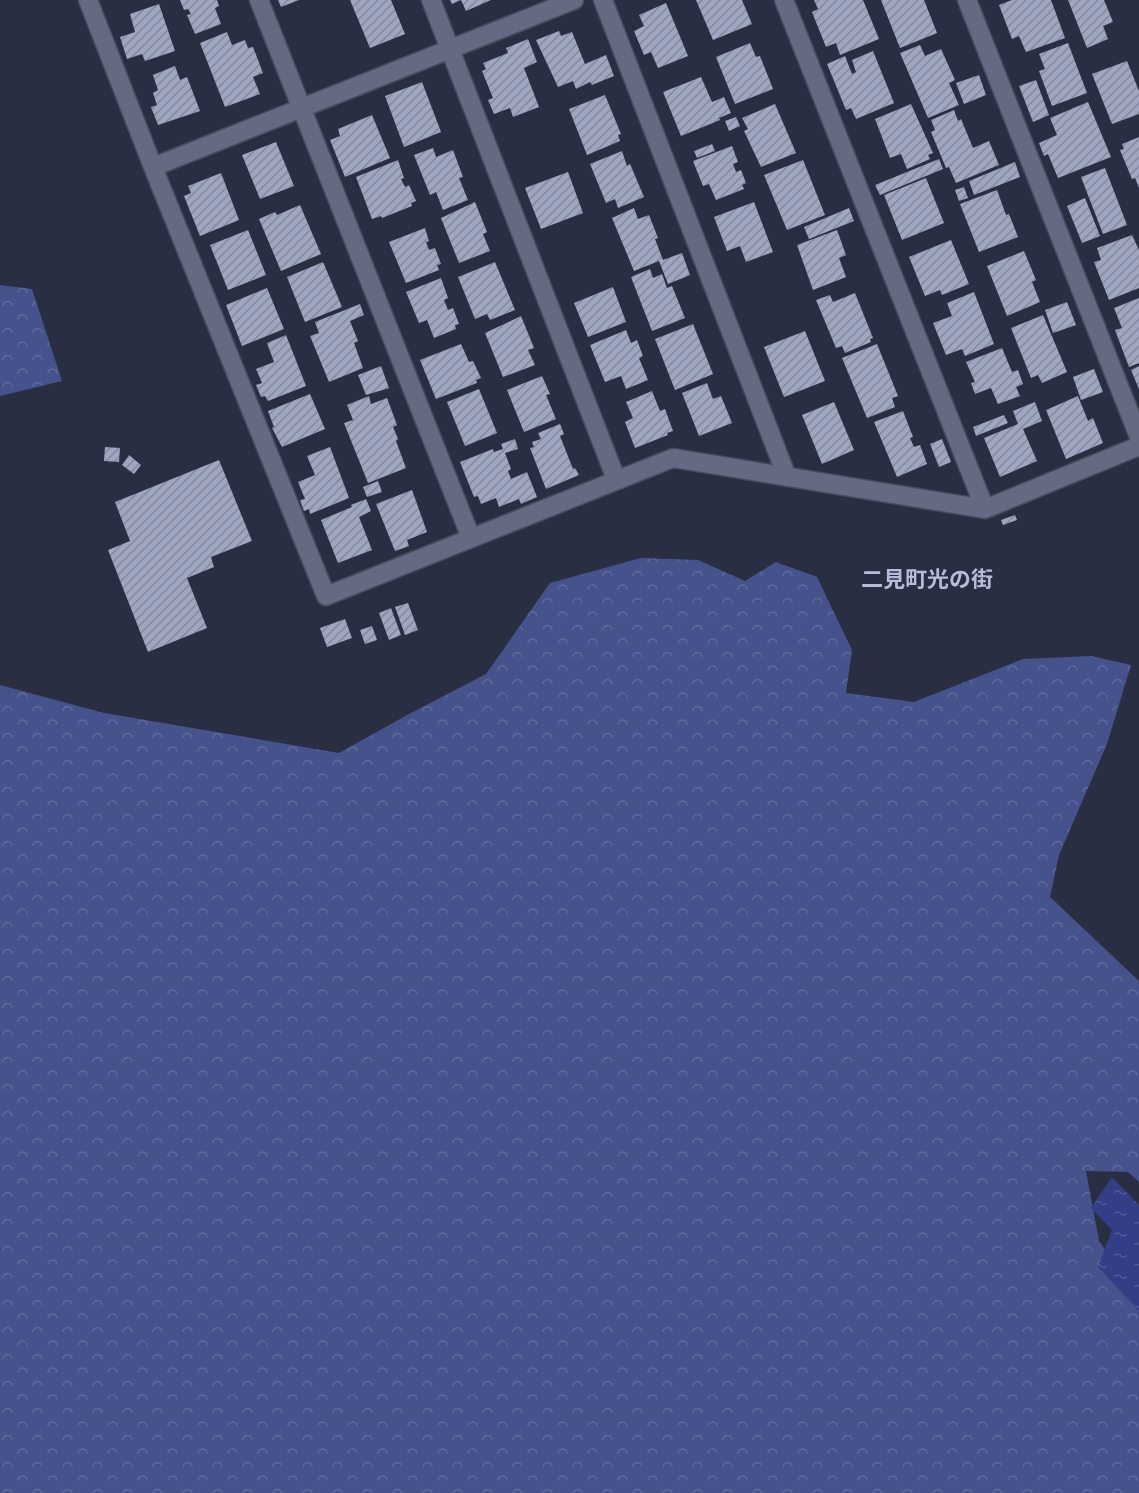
<svg xmlns="http://www.w3.org/2000/svg" width="1139" height="1493" viewBox="0 0 1139 1493" font-family="'Fira Sans','Noto Sans JP',sans-serif">
	<style>
		.forest { fill: url(#forest-crowns) }
		.water { fill: url(#water-ripples) }
		.building { fill: url(#building-hatch) }
		.lines { fill: none; stroke-linecap: round; stroke-linejoin: round }
		.street-casing { stroke: #474b5c; stroke-width: 21 }
		.street { stroke: #636a81; stroke-width: 18 }
		.labels { text-anchor: middle; stroke-width: 6; stroke-linejoin: round; paint-order: stroke }
		.quarter-label { font-size: 22px; font-weight: bold; fill: #b6bdd8; stroke: #292e43 }
	</style>
	<defs>
		<pattern id="forest-crowns" width="20" height="18" patternUnits="userSpaceOnUse" patternTransform="scale(1.5)"><rect width="20" height="18" fill="#46528b"/><path d="M2 6a3 3 0 1 1 6 0M12 15a3 3 0 1 1 6 0" fill="none" stroke="#606b9c"/></pattern>
		<pattern id="water-ripples" width="26" height="14" patternUnits="userSpaceOnUse" patternTransform="scale(1.5)"><rect width="26" height="14" fill="#343e86"/><path d="M2 4q2-2 4 0t4 0M15 11q2-2 4 0t4 0" fill="none" stroke="#515a97"/></pattern>
		<pattern id="building-hatch" width="6" height="6" patternUnits="userSpaceOnUse" patternTransform="scale(1.5)"><rect width="6" height="6" fill="#9fa6bf"/><path d="M-1 1l2-2M0 6l6-6M5 7l2-2" fill="none" stroke="#83899b"/></pattern>
	</defs>
	<rect width="100%" height="100%" fill="#292e43"/>
	<path class="forest" d="M0 285 32 289 62 381 0 396Z
		M641 558 698 560 745 581 776 562 817 577 852 650 846 693 914 702 1023 659 1091 656 1131 665 1107 744 1059 855 1050 897 1139 981V1182L1128 1172 1086 1171 1099 1241 1139 1299V1493H0V685L104 713 339 753 409 714 486 674 550 583Z"/>
	<path class="water" d="M1112 1177 1139 1205V1311L1098 1267 1112 1230 1091 1208Z"/>
	<path class="building" d="M180 0H217L219 6 215 8 221 24 195 34 187 15 191 14 188 9 184 10Z
		M278 0H299L281 7Z
		M350 0H391L405 34 370 48Z
		M450 0H491L466 11 461 0 452 4Z
		M696 0H742L752 24 713 40Z
		M814 0H863L879 39 840 55 836 43 826 47 812 12 818 9Z
		M881 0H924L937 33 900 48Z
		M1012 0H1051L1065 38 1026 52 1019 36 1012 39 999 5Z
		M1068 0H1104L1113 22 1103 26 1108 39 1087 48Z
		M666 3 688 56 658 68 651 52 644 55 634 31 644 26 639 15Z
		M159 4 175 51 145 61 142 54 127 59 120 37 135 32 130 14Z
		M559 31 561 36 572 32 585 64 606 55 614 76 592 85 590 82 576 89 573 81 558 87 536 40Z
		M227 32 232 45 245 40 248 48 253 47 263 73 253 77 260 94 225 107 200 43Z
		M528 39 537 62 524 68 539 107 513 117 510 108 494 114 488 100 493 98 482 71 486 69 483 63 508 53 506 48Z
		M750 43 756 57 760 56 773 89 735 104 716 57Z
		M1068 43 1087 93 1052 106 1039 71 1045 69 1039 54Z
		M920 45 925 56 941 49 955 80 949 83 959 105 928 118 900 53Z
		M873 51 894 103 856 119 851 108 846 110 827 64 845 56 852 74 856 72 852 60Z
		M1127 61 1139 91V114L1112 124 1092 74Z
		M175 66 180 80 187 77 200 111 158 125 151 107 157 105 153 93 158 90 153 75Z
		M979 75 986 95 964 104 956 83Z
		M701 77 712 102 724 97 731 113 719 118 720 120 681 136 663 92Z
		M1036 80 1049 115 1033 122 1019 86Z
		M422 82 441 132 404 147 385 96Z
		M605 95 621 134 618 135 620 141 587 155 569 109Z
		M1088 102 1111 157 1058 178 1048 154 1044 156 1039 143 1057 135 1050 118Z
		M775 104 796 153 761 167 744 131 748 129 742 118Z
		M911 104 933 153 928 155 930 159 907 169 901 154 890 158 875 119Z
		M954 110 958 121 961 119 973 148 989 141 999 165 956 183 949 167 946 168 931 132 935 130 931 120Z
		M372 115 390 158 345 177 330 140 340 136 338 129Z
		M736 117 740 126 729 131 725 121Z
		M1139 137V188L1135 178 1132 179 1120 150 1124 149 1122 144Z
		M276 142 294 186 260 199 242 155Z
		M712 144 715 151 697 158 694 151Z
		M732 146 738 162 733 164 736 172 741 170 746 183 742 185 744 189 716 200 709 184 703 186 693 161Z
		M433 148 436 157 453 150 463 177 459 178 468 200 443 210 436 192 430 195 414 155Z
		M622 151 627 166 630 164 644 197 618 208 615 199 606 203 590 164Z
		M939 159 943 169 880 195 875 185Z
		M398 160 404 178 401 179 405 187 409 185 416 201 411 203 412 206 382 218 381 216 372 219 356 177Z
		M803 160 825 215 787 230 764 175Z
		M1015 162 1020 177 974 195 969 181Z
		M1105 168 1127 225 1103 234 1081 177Z
		M568 172 583 213 541 229 525 188Z
		M221 173 239 220 200 236 184 196 191 193 188 186Z
		M926 178 944 223 902 240 884 195Z
		M964 187 968 198 959 201 955 190Z
		M997 190 1006 215 1009 214 1018 237 979 252 960 204Z
		M1085 198 1100 236 1082 243 1067 206Z
		M475 202 487 232 483 234 490 251 459 263 441 218Z
		M754 202 773 252 746 262 740 246 727 251 714 217Z
		M300 205 321 254 281 271 259 219 275 212 277 215Z
		M634 208 638 219 649 215 658 238 655 239 663 260 682 253 690 275 668 284 659 261 634 271 612 218Z
		M849 208 854 221 809 239 804 227Z
		M425 228 429 241 426 242 429 250 435 248 441 264 437 265 439 270 406 283 389 242Z
		M248 230 266 275 228 290 210 245Z
		M837 230 846 255 839 258 846 277 813 290 797 245Z
		M1132 235 1139 250V288L1109 300 1094 262 1101 260 1097 248Z
		M951 240 969 284 942 295 940 290 925 296 909 257Z
		M1024 251 1036 280 1032 282 1040 302 1007 316 987 266Z
		M323 262 342 307 305 322 287 277Z
		M495 262 515 310 490 320 487 314 475 319 458 277Z
		M650 269 653 278 662 274 667 288 672 286 685 318 652 331 631 277Z
		M441 278 448 298 444 300 448 310 453 308 459 324 455 325 456 329 434 338 427 320 419 323 406 292Z
		M613 287 626 322 588 337 574 303Z
		M267 288 284 329 242 346 226 305Z
		M974 292 994 344 965 356 962 349 946 355 933 323 952 316 947 303Z
		M855 293 873 338 870 339 871 342 845 353 842 346 836 348 816 300 830 295 833 302Z
		M1139 298V363L1129 367 1115 330 1122 328 1114 308Z
		M1067 302 1076 325 1053 333 1045 310Z
		M360 304 364 315 350 321 358 341 354 343 363 368 329 382 310 336 319 333 315 322Z
		M1043 315 1067 372 1042 383 1038 375 1031 378 1011 328Z
		M521 316 534 348 528 350 535 365 503 377 485 333Z
		M693 324 713 374 675 390 655 339Z
		M626 330 631 343 637 340 643 356 639 358 648 380 626 389 621 376 605 382 590 345Z
		M805 331 825 381 784 397 764 347Z
		M286 335 306 386 268 401 265 396 261 397 256 385 262 383 256 369 274 362 267 343Z
		M461 344 469 362 473 361 481 378 476 380 477 383 436 399 420 360Z
		M877 344 898 396 892 398 895 407 867 418 842 358Z
		M1002 348 1012 372 1018 370 1023 384 1016 387 1020 396 998 404 991 388 975 394 971 383 975 382 966 362Z
		M381 366 389 388 366 395 358 375Z
		M1139 366V389L1131 370Z
		M1094 369 1103 392 1081 400 1073 377Z
		M542 376 550 394 546 395 556 419 524 432 507 390Z
		M707 383 713 399 721 396 732 423 699 436 682 393Z
		M479 389 497 433 465 446 447 402Z
		M652 391 660 411 665 409 673 431 667 433 668 435 635 448 625 422 633 418 626 402Z
		M310 394 325 429 282 447 272 428 274 427 268 411Z
		M369 396 371 404 387 398 397 425 393 427 398 439 396 441 406 468 368 483 344 423 353 420 347 405Z
		M1078 396 1088 421 1093 418 1103 443 1066 459 1046 410Z
		M834 402 854 450 822 464 802 415Z
		M1035 402 1042 421 1023 429 1037 461 1000 477 984 438 1018 424 1013 411Z
		M903 411 913 437 910 438 914 447 920 445 927 464 897 477 874 422Z
		M1004 415 1008 423 976 436 973 427Z
		M560 424 564 434 560 436 573 469 575 468 579 475 546 489 530 448 534 447 532 442 541 439 538 433Z
		M515 439 518 449 505 453 511 469 508 471 511 479 527 472 537 497 521 504 519 499 499 507 496 498 481 504 478 496 474 497 460 462 493 449 494 452 503 449 501 444Z
		M942 439 951 462 939 467 930 444Z
		M105 447 120 448 119 462 104 461Z
		M330 447 349 498 310 514 309 509 304 511 300 500 305 499 298 482 315 475 307 456Z
		M129 455 141 465 134 474 122 465Z
		M219 460 252 541 211 557 214 567 187 578 207 628 148 652 108 550 130 541 115 502Z
		M378 481 382 492 367 497 363 487Z
		M412 490 427 532 407 540 409 546 395 551 376 504Z
		M366 499 371 511 359 517 372 550 338 563 321 520 352 507 351 505Z
		M1015 515 1017 520 1003 525 1001 520Z
		M408 603 418 630 405 635 395 607Z
		M391 608 401 635 389 640 379 613Z
		M345 619 352 638 327 647 320 628Z
		M372 626 377 640 365 644 360 630Z"/>
	<g class="lines">
		<g class="street-casing">
			<path id="street" d="M88 0 153 167
				M259 0 471 538
				M431 0 616 479
				M574 0 153 167 326 596 673 458 985 509 1139 446
				M603 0 787 477
				M784 0 985 509
				M967 0 1139 437"/>
		</g>
		<use href="#street" class="street"/>
	</g>
	<g class="labels">
		<g class="quarter-label">
			<text x="927" y="587">二見町光の街</text>
		</g>
	</g>
</svg>
